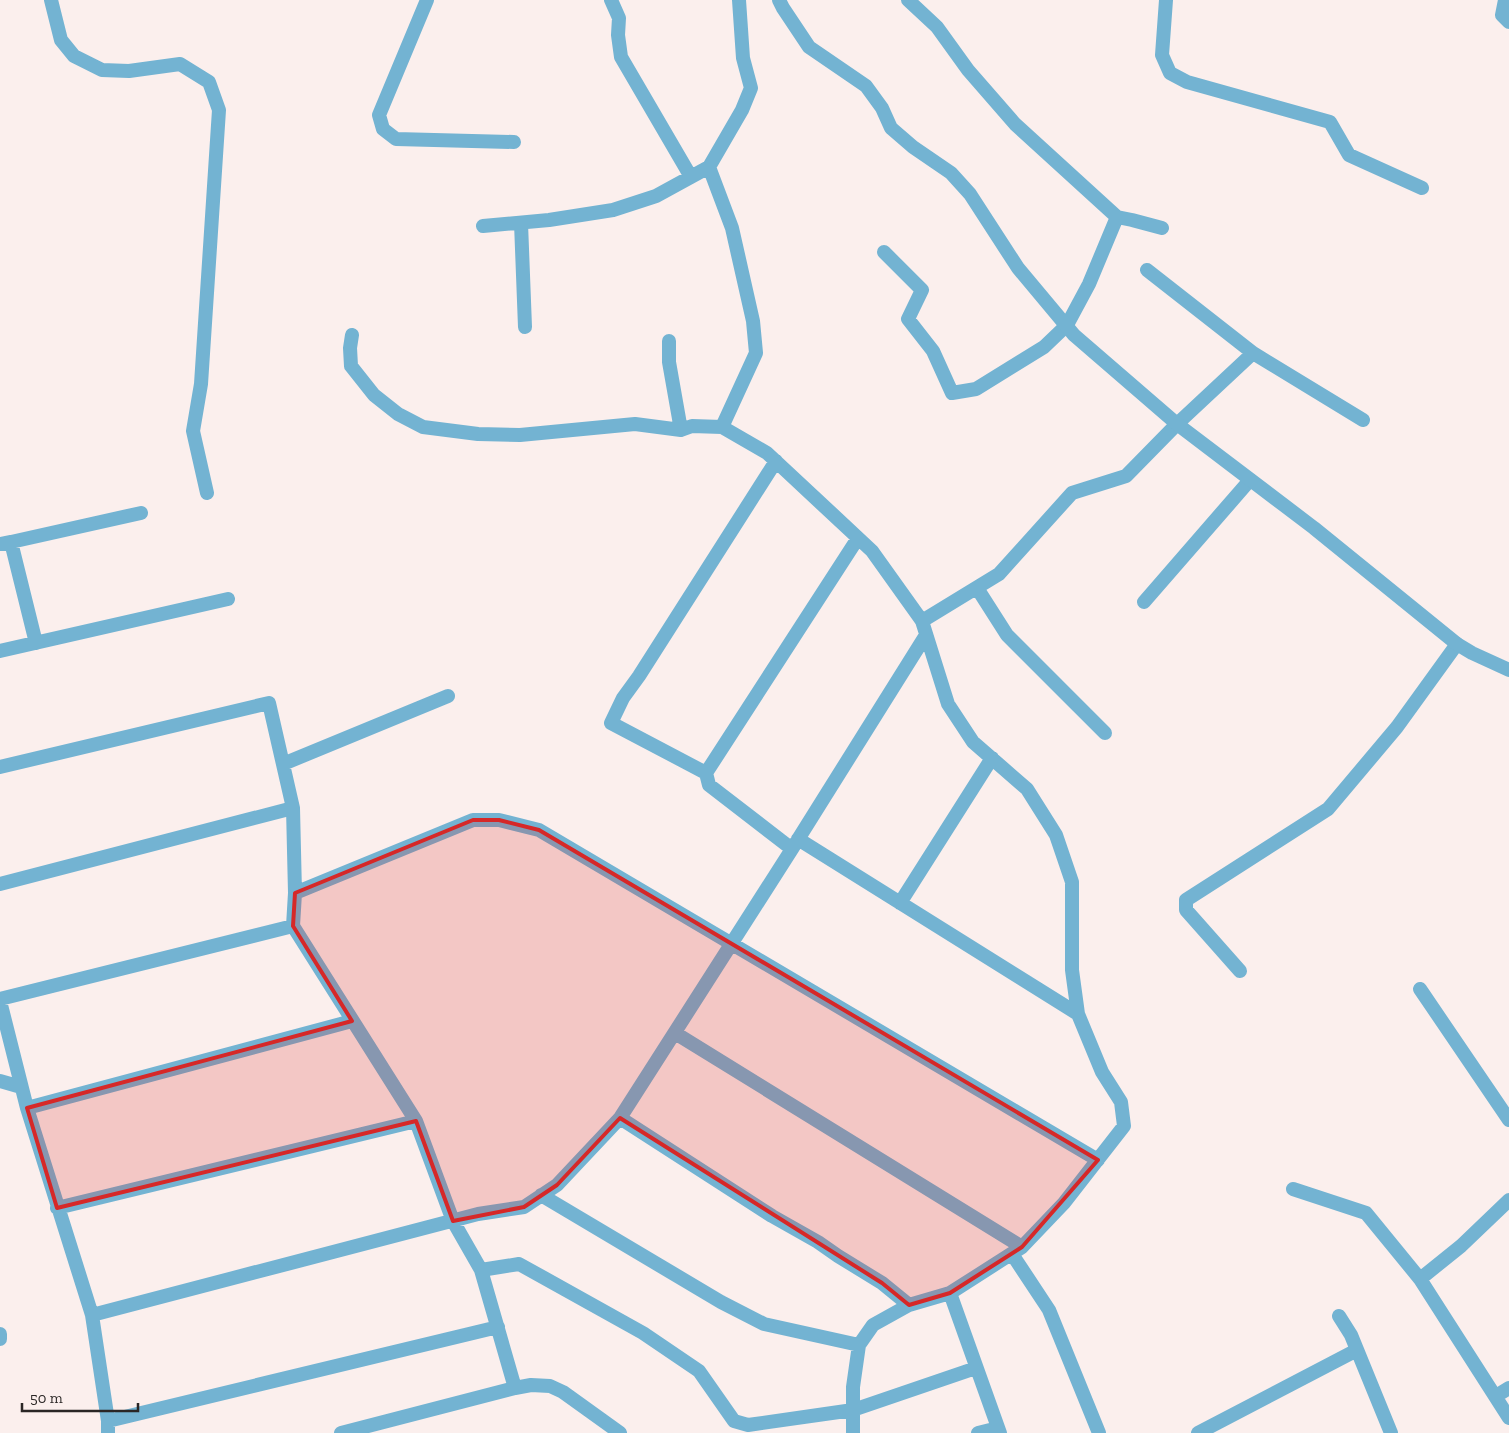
<svg xmlns="http://www.w3.org/2000/svg" width="1509" height="1433" viewBox="0 0 1509 1433" font-family="'Zilla Slab',serif">
	<style>
		.lines { fill: none; stroke-linecap: round; stroke-linejoin: round }
		.minor { stroke: #73b3d2; stroke-width: 14 }
		.tertiary { stroke: #73b3d2; stroke-width: 14 }
		.marked { fill: #d62828; fill-opacity: 0.2; stroke: #d62828; stroke-width: 4; stroke-linejoin: round }
	</style>
	<rect width="100%" height="100%" fill="#fbefed"/>
	<g class="lines">
		<path class="minor" d="M51 0 61 40 74 56 102 70 129 71 180 64 209 82 219 110 201 384 193 431 207 493
			M427 0 379 115 383 129 396 139 514 142
			M611 0 619 18 618 35 621 57 691 177
			M908 0 937 27 968 70 1015 124 1117 217 1132 220 1162 228
			M1166 0 1162 55 1170 73 1187 82 1330 122 1349 155 1422 188
			M1505 0 1502 15 1509 22
			M521 223 525 327
			M483 226 549 220 613 210 656 196 709 167 742 110 751 88 743 58 739 0
			M884 252 922 290 908 319 933 351 952 393 976 389 1044 347 1067 325 1089 284 1117 217
			M1147 270 1253 353 1363 420
			M352 335 350 348 351 366 374 395 398 414 423 427 478 434 520 435 635 424 681 430 692 426 722 427 756 353 753 321 732 228 709 167
			M669 341V362L681 430
			M722 427 767 453 872 551 922 621 948 704 973 742 1027 789 1056 835 1072 882V970L1078 1014 1102 1072 1121 1102 1124 1126 1064 1203 1022 1247 950 1293 909 1305 873 1325 859 1345 853 1387V1433
			M11 542 141 513
			M0 544 11 542 36 643
			M977 588 1007 635 1105 733
			M1144 602 1250 480
			M922 621 999 574 1072 493 1126 476 1177 424 1253 353
			M0 651 228 599
			M283 764 448 696
			M0 767 269 703 293 808 295 893 293 926 416 1121 453 1221 481 1270 515 1388
			M706 773 611 723 623 698 639 676 776 461
			M798 839 1078 1014
			M792 849 709 785 706 773 858 538
			M0 884 293 808
			M295 893 473 820H499L539 830 1098 1160
			M900 903 992 758
			M1240 971 1186 910V900L1328 809 1397 727 1457 644
			M1420 989 1509 1120
			M0 999 293 926
			M0 1001 27 1108 92 1315 108 1421V1433
			M675 1033 1022 1247
			M0 1081 21 1087
			M27 1108 352 1021
			M620 1118 772 1216 818 1242 838 1256 882 1283 909 1305
			M1293 1189 1366 1213 1420 1279 1509 1418
			M541 1195 721 1302 764 1324 859 1345
			M57 1208 416 1121
			M1012 1254 1049 1310 1099 1433
			M481 1270 519 1264 643 1333 699 1371 734 1421 748 1425 853 1410 976 1368
			M1420 1279 1461 1246 1509 1200
			M950 1293 1000 1433
			M92 1315 478 1214 524 1207 557 1185 620 1118 792 849 926 635
			M1339 1316 1351 1335 1391 1433
			M0 1334V1339
			M1496 1396 1509 1388
			M108 1421 498 1327
			M341 1433 515 1388 531 1385 550 1386 563 1392 620 1433
			M978 1433 998 1428
			M1198 1433 1357 1350"/>
		<path class="tertiary" d="M779 0 783 8 809 47 866 86 882 108 891 128 913 147 951 173 970 194 1018 268 1074 335 1177 424 1314 528 1457 644 1472 653 1509 670"/>
	</g>
	<path class="marked" d="M473 820H499L539 830 1098 1160 1022 1247 950 1293 909 1305 882 1283 620 1118 557 1185 524 1207 453 1221 416 1121 57 1208 27 1108 352 1021 293 926 295 893Z"/>
	<path d="M22 1403v8h116v-8" fill="none" stroke="#2a2625" stroke-width="2.5"/>
	<text x="30" y="1403" font-size="15" fill="#2a2625" stroke="#fbefed" stroke-width="4" paint-order="stroke">50 m</text>
</svg>
